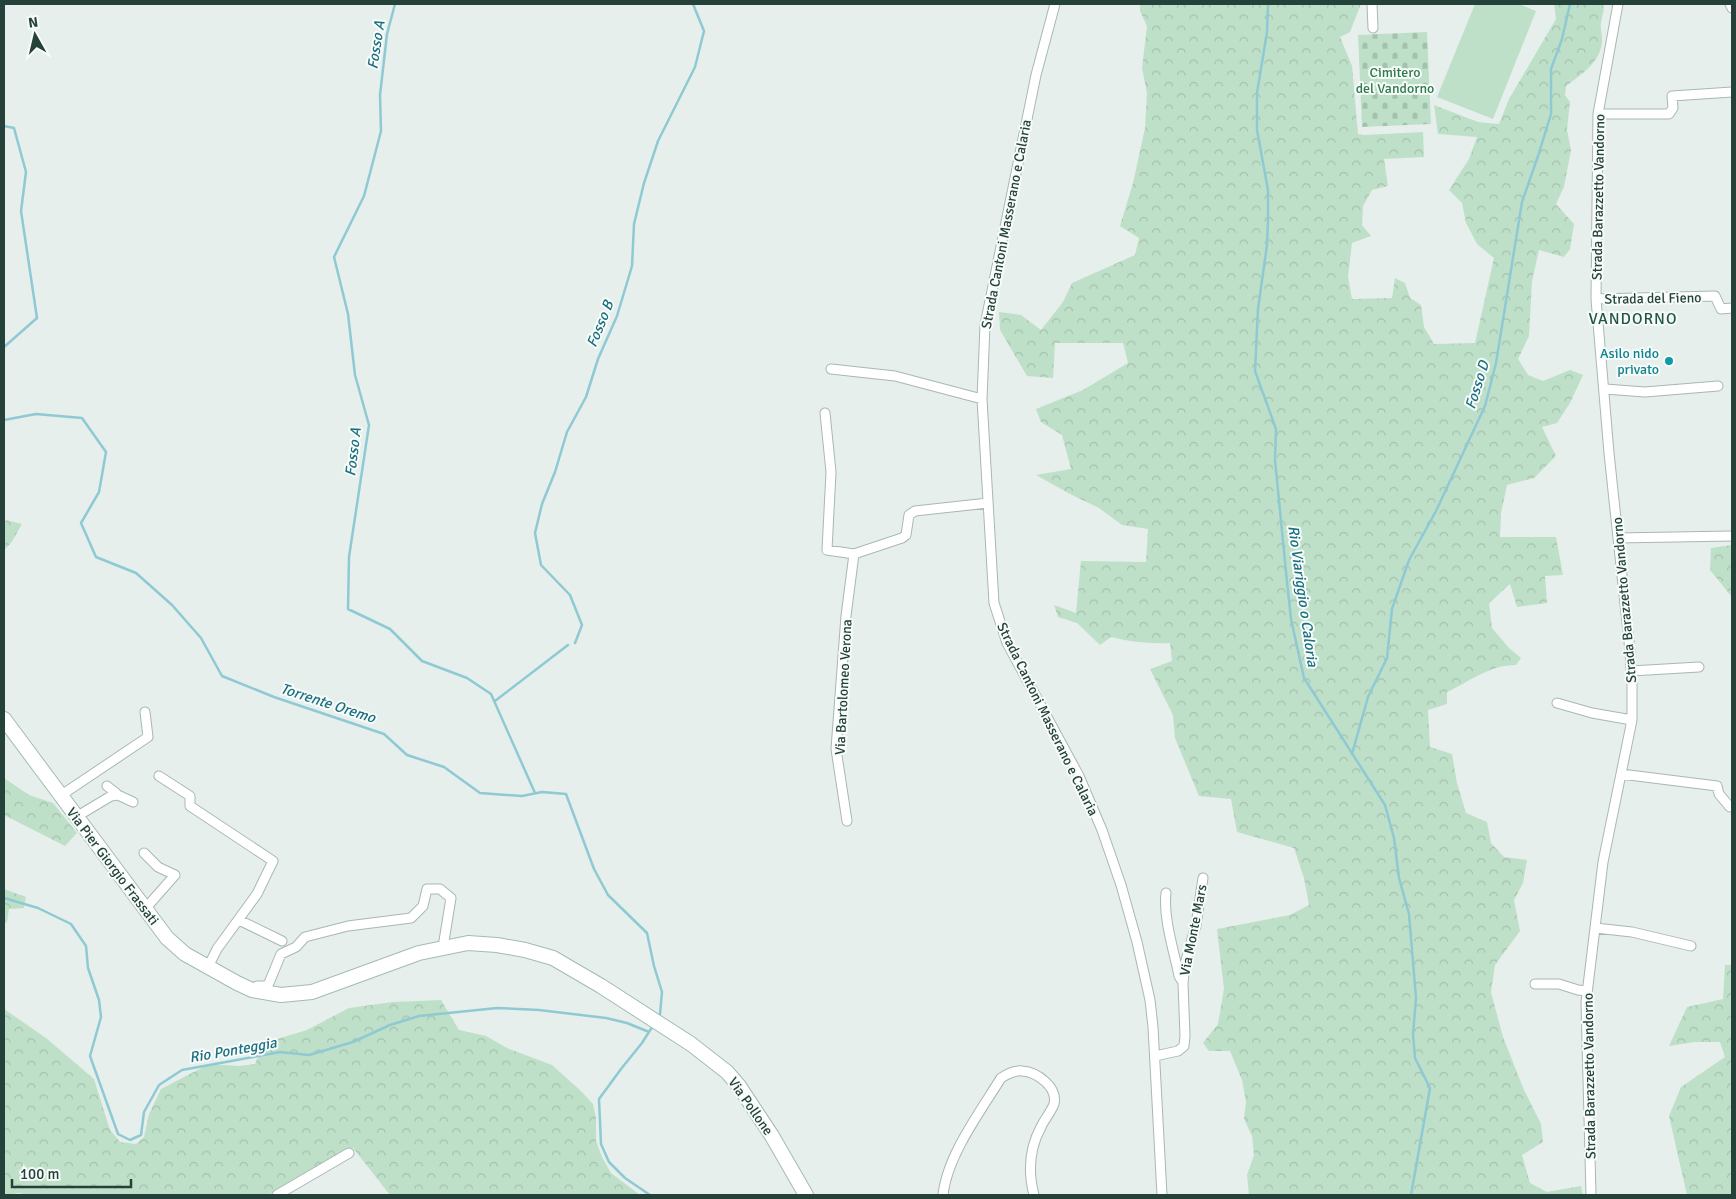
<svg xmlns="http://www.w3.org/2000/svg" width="1736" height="1199" viewBox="0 0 1736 1199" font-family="Signika,sans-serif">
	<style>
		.green { fill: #bfe0c8 }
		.forest { fill: url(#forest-crowns) }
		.cemetery { fill: url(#cemetery-stones) }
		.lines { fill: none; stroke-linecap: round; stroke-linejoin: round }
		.stream { stroke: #8ec9d4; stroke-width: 2.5 }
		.street-casing { stroke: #a8b8b2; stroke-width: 11 }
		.secondary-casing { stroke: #a4bbb3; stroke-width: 16 }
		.street { stroke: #fff; stroke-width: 9 }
		.secondary { stroke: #fff; stroke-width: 14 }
		.culture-dot { fill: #0f9aa8; stroke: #f7fbf9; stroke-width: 2 }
		.labels { text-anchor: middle; stroke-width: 4; stroke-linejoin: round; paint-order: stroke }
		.park-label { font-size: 14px; fill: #2d7a4b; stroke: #f7fbf9 }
		.street-label { font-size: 14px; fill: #24423a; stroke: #f7fbf9 }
		.culture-label { font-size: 14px; fill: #0d838f; stroke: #f7fbf9; text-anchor: end }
		.water-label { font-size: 15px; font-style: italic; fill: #1c6f80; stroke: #f7fbf9 }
		.quarter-label { font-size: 16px; letter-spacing: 1px; fill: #1f5548; stroke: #f7fbf9 }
	</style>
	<defs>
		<pattern id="forest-crowns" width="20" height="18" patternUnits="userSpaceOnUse" patternTransform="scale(1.25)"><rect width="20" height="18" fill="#bfe0c8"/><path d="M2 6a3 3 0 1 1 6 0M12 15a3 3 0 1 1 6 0" fill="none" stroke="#a4c1ad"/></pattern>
		<pattern id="cemetery-stones" width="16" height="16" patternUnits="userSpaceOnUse" patternTransform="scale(1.25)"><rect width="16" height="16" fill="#bfe0c8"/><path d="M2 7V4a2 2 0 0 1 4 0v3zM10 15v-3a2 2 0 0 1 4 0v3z" fill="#a4c1ad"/></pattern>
	</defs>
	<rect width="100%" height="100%" fill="#e6efeb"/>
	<path class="green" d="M1475 4H1519L1536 11 1493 119 1437 97Z"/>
	<path class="forest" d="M1140 4H1361L1350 32 1340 37 1352 66 1358 134 1364 135 1423 132 1424 157 1384 159 1388 186 1372 190 1363 206 1362 225 1371 236 1352 243 1348 277 1352 299 1392 298 1395 278 1405 283 1410 298 1421 305 1424 327 1434 344 1475 343 1494 258 1477 244 1466 223 1462 203 1449 190 1469 159 1477 137 1438 134 1434 105 1478 122 1499 124 1509 99 1556 19 1554 4H1603C1605 13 1602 14 1601 23 1600 28 1602 33 1602 38 1603 61 1582 74 1566 86L1565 95 1570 102 1567 130 1571 150 1564 187 1556 204 1574 224 1570 249 1564 257 1539 250 1532 281 1529 336 1518 359 1528 375 1543 381 1570 370 1583 375 1570 403 1557 423 1542 427 1556 456 1534 478 1507 485 1501 513 1500 537H1556L1563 575 1545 576 1547 603 1517 607 1510 584 1489 603 1492 628 1509 648 1521 658 1516 665C1489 665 1471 681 1447 692V704L1428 710 1430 747 1452 754 1457 783 1466 813 1487 822 1491 843 1504 857 1527 860 1523 883 1514 900 1520 931 1495 965 1491 992 1503 1037 1524 1090 1541 1124 1543 1142 1522 1155 1530 1183 1547 1192 1581 1186 1583 1195H1249L1247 1175 1254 1155 1252 1136 1244 1119 1246 1102 1242 1080 1230 1051H1209L1203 1043 1218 1024 1224 989 1217 929 1290 915 1309 905 1304 878 1294 848 1237 832 1231 799 1199 796 1175 738 1173 715 1150 669 1172 661 1170 643C1149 644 1131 642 1111 637L1100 645 1077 623 1058 617 1054 605 1076 613 1081 561 1146 562 1148 529 1122 525 1099 508 1070 494 1036 475 1071 469 1062 435 1041 422 1036 409 1083 390 1128 363 1123 343H1055L1053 378 1027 376 1000 330 999 312 1021 315 1041 330 1063 302 1072 283 1135 255 1139 238 1120 226 1133 183 1145 128 1147 93 1142 68 1147 26 1140 11Z
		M6 520 22 524 11 543 4 550V525Z
		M1732 545V597L1710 570 1711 548Z
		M4 778 29 795 53 803 77 833 65 846 4 815Z
		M4 889 26 897 24 908 9 909 7 922 4 924Z
		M1725 965H1732V1195H1687L1669 1116 1681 1087 1725 1057 1720 1042H1695L1669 1046 1687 1007 1723 999Z
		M441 1000 459 1030 486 1036 507 1048 552 1065 582 1092 593 1104 596 1118V1141L602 1157 611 1173 640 1195H390L353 1148 268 1195H23L20 1193 4 1195V1009L46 1038 94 1079 110 1130 120 1142 136 1144 144 1137 149 1114 161 1089 209 1064 239 1066 255 1064 264 1043 307 1030 349 1008 393 1002Z"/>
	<path class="cemetery" d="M1427 32 1431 124 1362 127 1358 35Z"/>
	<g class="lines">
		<path class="stream" d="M395 4 387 34 380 95 381 131 364 196 334 257 348 314 355 375 369 425 349 557 348 609 390 629 422 661 467 678 491 694 535 793
			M1268 4 1267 32 1257 93V130L1268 190V219L1267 245 1258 309 1255 371 1276 429 1275 460 1287 582 1291 619 1304 678 1385 805 1394 838 1399 878 1409 914 1416 998 1413 1034 1415 1058 1430 1088 1411 1195
			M4 126 14 128 26 172 21 211 37 318 4 347
			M4 420 36 414 82 418 106 452 99 492 81 523 96 557 136 573 172 605 201 638 222 676 274 697 384 734 407 755 444 767 480 793 522 796 542 792 566 794 594 869 608 895 647 933 654 966 662 992 660 1014 658 1018
			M575 643 582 625 570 595 541 565 535 533 542 504 555 472 567 432 586 397 598 359 617 316 632 266 634 224 644 183 658 141 695 67 704 31 693 4
			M495 701 568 645
			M1352 754 1368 697 1387 658 1392 609 1409 560 1436 511 1485 406 1496 363 1522 202 1538 156 1551 114V69L1562 39 1570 4
			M4 898 38 908 71 924 86 946 88 968 99 1000 101 1017 90 1056 118 1134 130 1140 141 1135 144 1112 159 1085 182 1070 280 1052 309 1055 353 1042 390 1025 419 1016 497 1008 539 1010 606 1018 627 1023 649 1032
			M650 1195 625 1178 609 1162 601 1144 599 1099 621 1069 642 1043 654 1024"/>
		<g class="street-casing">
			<path id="street" d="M1055 4 1036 75 985 325 982 399 994 603 1007 643 1079 776 1102 830 1121 885 1137 942 1150 1000 1153 1027 1162 1195
				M1372 4 1373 28
				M1730 4 1732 8
				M1598 114H1669L1673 108 1672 96 1732 92
				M1596 299 1715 296 1721 309 1732 308
				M831 369 895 376 982 399
				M1605 389 1645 392 1718 386
				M825 413 831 472 827 550 854 554
				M1618 538 1732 536
				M1631 671 1699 667
				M1557 703 1592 713 1632 720
				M1621 774 1717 786 1719 794 1730 807
				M159 776 190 796V806L273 861 257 894 217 949 208 967
				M107 786 116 793 111 796
				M60 796 148 737 145 712
				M76 817 111 796 118 795 133 802
				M847 821 836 749 846 616 854 554 902 538 906 535 909 515 915 511 988 503
				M144 853 158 867 175 875 145 909
				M1166 893C1163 918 1174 951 1179 976L1182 981
				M239 920 282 941
				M1595 928 1632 932 1691 946
				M1535 984H1559L1578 990 1587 991
				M257 986H266L269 983 281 954 296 947 305 937 348 926 411 918 423 906 427 889H440L451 898 443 947
				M1155 1056 1178 1051 1184 1046 1185 1036 1183 983 1185 964 1196 925 1203 878
				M277 1195 349 1153
				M943 1195C947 1156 980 1112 1001 1078 1007 1074 1014 1070 1022 1071 1037 1072 1058 1087 1054 1104 1051 1112 1044 1120 1041 1127 1029 1149 1028 1172 1034 1195
				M1591 1195 1586 1002 1603 862 1632 720V683L1630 651 1609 453 1596 299 1598 114 1618 4"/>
		</g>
		<g class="secondary-casing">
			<path id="secondary" d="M4 719 167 938 185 954 237 983 252 990 281 995 312 992 419 953 468 943 497 945 525 950 553 958 601 986 691 1044 727 1072 739 1086 772 1136 806 1195"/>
		</g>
		<use href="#street" class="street"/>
		<use href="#secondary" class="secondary"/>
	</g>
	<circle class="culture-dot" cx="1669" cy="361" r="5"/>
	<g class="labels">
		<g class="park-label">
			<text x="1395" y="77">Cimitero<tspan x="1395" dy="16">del Vandorno</tspan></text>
		</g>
		<g class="street-label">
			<text transform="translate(1598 197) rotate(-89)" y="5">Strada Barazzetto Vandorno</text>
			<text transform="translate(1006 224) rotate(-79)" y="5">Strada Cantoni Masserano e Calaria</text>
			<text transform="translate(1653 298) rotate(-1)" y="5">Strada del Fieno</text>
			<text transform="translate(1624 600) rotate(-95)" y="5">Strada Barazzetto Vandorno</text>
			<text transform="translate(843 687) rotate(-87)" y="5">Via Bartolomeo Verona</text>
			<text transform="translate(1048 719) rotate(64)" y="5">Strada Cantoni Masserano e Calaria</text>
			<text transform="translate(113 866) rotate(53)" y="5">Via Pier Giorgio Frassati</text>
			<text transform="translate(1193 930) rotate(-79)" y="5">Via Monte Mars</text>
			<text transform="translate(1589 1076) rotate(-91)" y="5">Strada Barazzetto Vandorno</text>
			<text transform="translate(751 1106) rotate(55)" y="5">Via Pollone</text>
		</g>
		<g class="culture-label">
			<text x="1659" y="358">Asilo nido<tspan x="1659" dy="16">privato</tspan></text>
		</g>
		<g class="water-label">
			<text transform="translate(376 45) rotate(-81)" y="5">Fosso A</text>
			<text transform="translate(600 324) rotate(-68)" y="5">Fosso B</text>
			<text transform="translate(1477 385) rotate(-73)" y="5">Fosso D</text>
			<text transform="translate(353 452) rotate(-83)" y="5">Fosso A</text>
			<text transform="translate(1303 596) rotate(82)" y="5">Rio Viariggio o Caloria</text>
			<text transform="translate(328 703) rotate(18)" y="5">Torrente Oremo</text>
			<text transform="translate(233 1050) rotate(-10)" y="5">Rio Ponteggia</text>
		</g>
		<g class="quarter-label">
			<text x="1633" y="324">VANDORNO</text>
		</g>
	</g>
	<rect width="1736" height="1199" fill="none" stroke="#24423a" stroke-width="10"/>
	<g transform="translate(35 35) rotate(352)" stroke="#f7fbf9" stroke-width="4" paint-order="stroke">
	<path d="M0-4L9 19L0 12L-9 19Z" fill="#24423a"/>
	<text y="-8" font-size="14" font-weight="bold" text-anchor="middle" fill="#24423a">N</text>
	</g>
	<path d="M12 1179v8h119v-8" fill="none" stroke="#24423a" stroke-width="2.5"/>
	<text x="20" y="1179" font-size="15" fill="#24423a" stroke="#f7fbf9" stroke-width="4" paint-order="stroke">100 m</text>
</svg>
